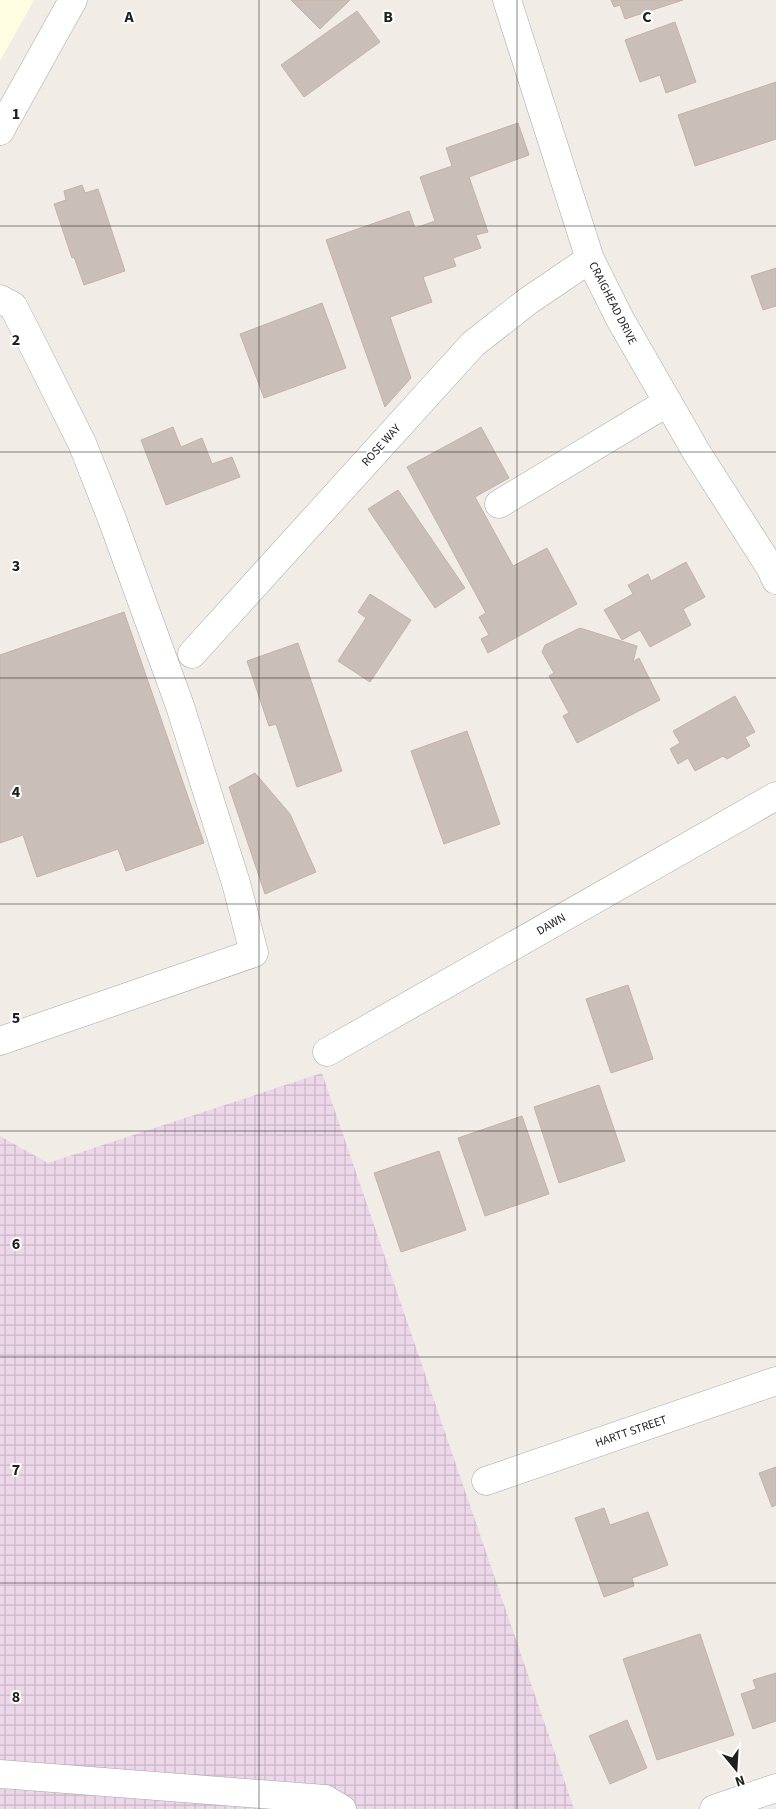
<svg xmlns="http://www.w3.org/2000/svg" width="776" height="1809" viewBox="0 0 776 1809" font-family="'Source Sans 3',sans-serif">
	<style>
		.industrial { fill: url(#industrial-grid) }
		.education { fill: #fffde1 }
		.building { fill: #cabfb8; stroke: #c4b2a7 }
		.lines { fill: none; stroke-linecap: round; stroke-linejoin: round }
		.minor-casing { stroke: #a7a7a7; stroke-width: 29 }
		.minor { stroke: #fff; stroke-width: 28 }
		.grid { fill: none; stroke: #202020; stroke-width: 1; stroke-opacity: 0.55 }
		.labels { text-anchor: middle; stroke-width: 4; stroke-linejoin: round; paint-order: stroke }
		.street-label { font-size: 12px; fill: #202020; stroke: #fff }
		.grid-label { font-size: 16px; text-anchor: middle; font-weight: bold; fill: #202020; stroke: #fff; stroke-width: 4; stroke-linejoin: round; paint-order: stroke }
	</style>
	<defs>
		<pattern id="industrial-grid" width="8" height="8" patternUnits="userSpaceOnUse" patternTransform="scale(1.25)"><rect width="8" height="8" fill="#ebd7e8"/><path d="M0 4h8M4 0v8" fill="none" stroke="#c9b8c7"/></pattern>
	</defs>
	<rect width="100%" height="100%" fill="#f1ede6"/>
	<path class="industrial" d="M322 1073 574 1809H0V1136L48 1163Z"/>
	<path class="education" d="M0 0H34L0 61Z"/>
	<path class="building" d="M291 0H350L320 29Z
		M611 0H683L625 19 620 5 614 7Z
		M357 11 380 42 304 97 281 65Z
		M675 22 696 82 666 93 660 75 640 82 625 40Z
		M776 82V139L695 166 678 115Z
		M518 123 529 155 469 177 488 232 476 235 481 248 453 258 456 266 423 277 432 302 390 317 411 378 385 407 326 240 409 211 415 228 435 221 420 177 452 166 446 148Z
		M82 185 85 193 98 189 125 271 84 285 74 257 72 258 54 204 66 200 64 191Z
		M776 268V306L763 310 751 276Z
		M322 303 346 368 264 398 240 334Z
		M173 427 181 447 202 438 212 464 232 457 240 477 166 505 141 440Z
		M481 427 509 478 475 497 513 566 547 548 577 604 488 653 481 639 489 635 479 617 486 613 407 467Z
		M398 490 465 588 435 608 368 509Z
		M686 562 705 597 683 609 691 625 650 647 640 630 622 640 604 610 633 594 628 585 648 574 651 581Z
		M370 594 411 620 370 682 338 661 366 618 358 612Z
		M124 612 204 843 126 871 118 849 37 877 23 835 0 843V655Z
		M580 628 637 646 633 662 639 658 660 700 577 743 563 716 569 713 549 676 554 673 542 652 545 645Z
		M298 643 342 771 297 787 276 724 269 726 247 661Z
		M735 696 755 732 745 737 750 746 727 759 723 756 695 771 688 758 678 764 670 749 680 743 673 731Z
		M467 731 500 824 444 844 411 751Z
		M255 773 290 814 316 872 265 894 229 787Z
		M628 985 653 1059 611 1073 586 999Z
		M599 1085 625 1161 559 1183 534 1107Z
		M522 1116 549 1194 485 1216 458 1138Z
		M439 1151 466 1230 401 1252 374 1173Z
		M776 1467V1505L772 1507 759 1473Z
		M604 1508 610 1525 648 1512 668 1565 632 1578 634 1586 604 1597 575 1518Z
		M700 1634 734 1735 657 1760 623 1659Z
		M776 1673V1721L753 1729 741 1694 756 1689 753 1680Z
		M627 1720 647 1768 610 1784 589 1736Z"/>
	<g class="lines">
		<g class="minor-casing">
			<path id="minor" d="M507 0 590 259 620 319 697 453 770 567 776 580
				M0 131 73 0
				M0 299 13 306 35 349 82 443 112 519 180 706 236 883 254 953 0 1041
				M499 504 668 402
				M192 654 473 344 528 301 590 259
				M327 1052 776 796
				M486 1481 776 1381
				M0 1774 325 1799 342 1809
				M714 1809 776 1788"/>
		</g>
		<use href="#minor" class="minor"/>
	</g>
	<path class="grid" d="M259 0V1809M517 0V1809M0 226H776M0 452H776M0 678H776M0 904H776M0 1131H776M0 1357H776M0 1583H776"/>
	<g class="labels">
		<g class="street-label">
			<text transform="translate(613 303) rotate(63)" y="4">CRAIGHEAD DRIVE</text>
			<text transform="translate(381 445) rotate(-48)" y="4">ROSE WAY</text>
			<text transform="translate(551 924) rotate(-30)" y="4">DAWN</text>
			<text transform="translate(631 1431) rotate(-19)" y="4">HARTT STREET</text>
		</g>
	</g>
	<g class="grid-label">
		<text x="129" y="22">A</text>
		<text x="388" y="22">B</text>
		<text x="647" y="22">C</text>
		<text x="16" y="119">1</text>
		<text x="16" y="345">2</text>
		<text x="16" y="571">3</text>
		<text x="16" y="797">4</text>
		<text x="16" y="1023">5</text>
		<text x="16" y="1249">6</text>
		<text x="16" y="1475">7</text>
		<text x="16" y="1702">8</text>
	</g>
	<g transform="translate(736 1769) rotate(162)" stroke="#ffffff" stroke-width="4" paint-order="stroke">
	<path d="M0-4L9 19L0 12L-9 19Z" fill="#202020"/>
	<text y="-8" font-size="14" font-weight="bold" text-anchor="middle" fill="#202020">N</text>
	</g>
</svg>
